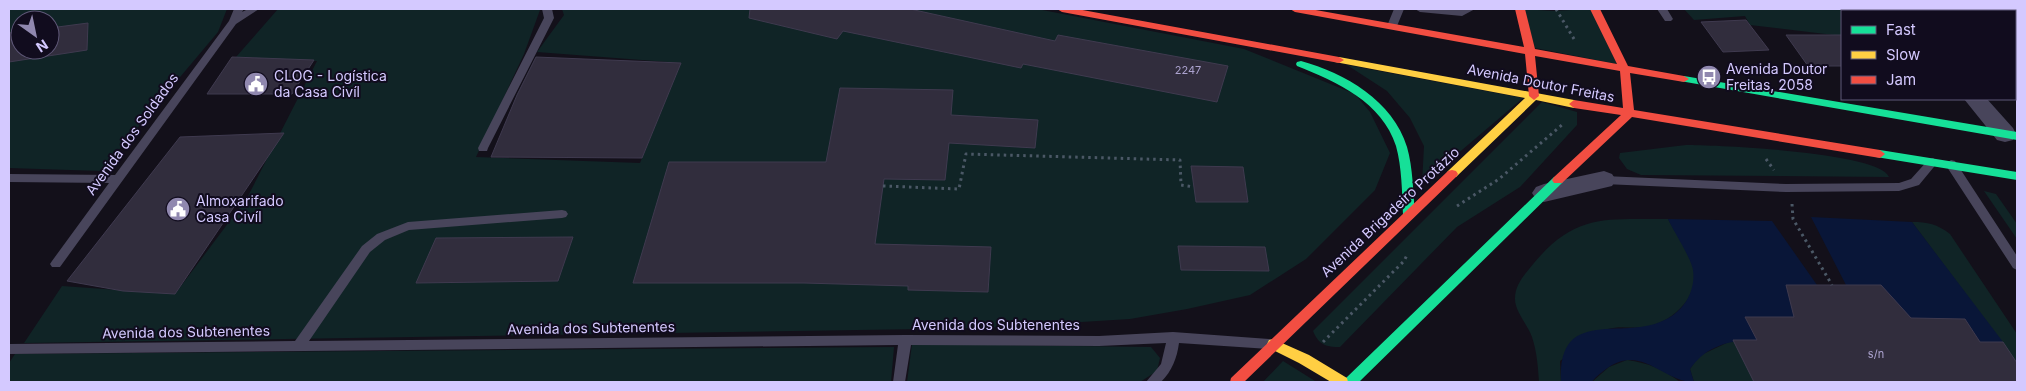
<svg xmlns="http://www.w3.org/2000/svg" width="2026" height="391" viewBox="0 0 2026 391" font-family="Inter,sans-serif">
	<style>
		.green { fill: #102426; fill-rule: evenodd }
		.water { fill: #091638 }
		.building { fill: #312d3d; stroke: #3f3a4f }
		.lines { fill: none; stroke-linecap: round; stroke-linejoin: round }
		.path { stroke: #4b5866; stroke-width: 3; stroke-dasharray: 2.5 4; stroke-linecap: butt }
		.lane { fill: #48455b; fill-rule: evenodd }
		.street { fill: #48455b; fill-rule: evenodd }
		.fast { fill: #16e098; fill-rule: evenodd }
		.slow { fill: #ffcf43; fill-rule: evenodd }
		.jam { fill: #f24e42; fill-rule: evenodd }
		.labels { text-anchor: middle; stroke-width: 4; stroke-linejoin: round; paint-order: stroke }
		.number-label { font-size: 11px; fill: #aba2ce }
		.poi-label { font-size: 14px; fill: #d4c9ff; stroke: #110c1e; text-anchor: start }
		.street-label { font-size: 14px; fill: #d4c9ff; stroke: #110c1e }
	</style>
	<rect width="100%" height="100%" fill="#13101a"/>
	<path class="green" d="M9 9H227L218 32 101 171 9 168ZM20 20H50V50H20Z
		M278 9 540 10 524 54 476 157 640 163 681 63 537 52 564 15 562 9H1037L1244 49 1355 94 1370 112 1390 153 1375 190 1306 259 1250 295 1187 309 1130 319 985 328 24 343 62 286 175 294 247 198 317 61 236 57Z
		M1524 9 1552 11 1591 9 1617 64 1535 48Z
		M1684 9H1889L1891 11H1842V36L1750 25 1745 16 1694 20Z
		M1921 9H2017V67L2015 66V11H1924Z
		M1347 65 1523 98 1422 184 1424 146 1410 118 1387 91Z
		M1542 102 1577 112V125L1520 187 1457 227 1340 347C1326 347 1319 345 1313 331Z
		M1686 145C1716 145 1880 152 1889 177L1641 175 1627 169 1619 158 1620 153Z
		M1984 191 1996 194 2017 224V239Z
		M1668 219C1676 234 1688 251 1693 267 1702 295 1672 323 1646 327 1634 329 1620 325 1608 329 1597 332 1571 354 1560 361L1561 382H1539C1538 367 1537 352 1532 337 1528 325 1515 312 1515 299 1515 284 1525 274 1534 263 1577 212 1607 220 1668 219Z
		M1912 222C1928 222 1937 224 1950 234L2017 334V363Z
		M1733 340 1754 382H1694L1690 369 1699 356Z
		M912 344 1151 347 1160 358 1157 371 1140 382H907Z
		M894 347 891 382H9V363L15 354Z
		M1627 360C1648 363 1663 369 1680 382H1592L1609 367Z
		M1283 361 1315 381 1263 382Z"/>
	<path class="water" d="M1811 217 1912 222 2003 342H1980L1965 319 1911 318 1846 285Z
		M1668 219 1772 221 1817 285H1786L1794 317H1745L1757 340C1729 340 1706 346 1690 369L1694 382C1662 382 1642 343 1606 369 1601 373 1595 377 1592 382H1561C1557 295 1639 353 1681 308 1690 298 1695 284 1693 270 1692 260 1673 230 1668 219Z"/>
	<path class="building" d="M750 9H910L1055 41 1058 35 1228 66 1217 102 1023 64 1021 68 843 31 837 39 749 18Z
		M1746 20 1769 50 1723 52 1701 22Z
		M88 23 87 50 9 62V33L20 31V50H50V28Z
		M1786 35H1842V66H1808Z
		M232 57 314 60 292 94H207Z
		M536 57 681 63 642 158 491 157 517 95Z
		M840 88 953 90 951 115 1038 120 1035 148 949 143 945 180 884 179 875 244 991 247 988 292 908 290V286L804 283H633L669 162H826Z
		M284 133 175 294 123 291 67 281 180 137Z
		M1191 166 1243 167 1248 202H1196Z
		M573 237 558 281 416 283 436 238Z
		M1178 246 1265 247 1269 271 1181 270Z
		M1786 285H1881L1911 318 1965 319 1980 342H2003L2017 363V382H1754L1733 340H1757L1745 317H1794Z"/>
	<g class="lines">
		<path class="path" d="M1556 9 1574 39
			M1766 159 1774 170
			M883 186 959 189 966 154 1180 160 1181 185 1194 187
			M1792 204 1793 219 1832 285
			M1457 206 1499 179 1563 124
			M1323 342 1404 261 1407 255"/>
		<path class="lane" d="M234 9H244L242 12 248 9H259L236 24 60 267H52L50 264 52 261 109 183 9 182V174L115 175 229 21Z
			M542 9H552L554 18 488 148 487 151H479L478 148 544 18Z
			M1394 9H1404L1397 26 1392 29 1387 26Z
			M1415 9H1475L1462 16 1420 12Z
			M1657 9H1667L1673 19 1671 21H1665Z
			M1933 158 1938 162 1919 185 1899 191 1786 192 1604 184 1598 180 1604 176 1786 184 1899 183 1911 179 1929 159Z
			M1951 160 1955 161 2017 256V270L2013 268 1947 167 1946 164Z
			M562 210 566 211 568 214 566 217 562 218 409 230 385 240 370 252 309 341 905 335 1099 336 1173 332 1269 339 1273 340 1275 344 1273 348 1269 349 1179 343C1177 358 1172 371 1161 382H1146L1161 364 1166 343 1099 346 911 345 905 382H893L898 345 9 354V344L295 341 362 246 377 234 408 222Z"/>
		<path class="street" d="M1889 9H1911L1912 11H1890Z
			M1964 99H1987L2013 128 2016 134 2013 140 2005 142 1997 140Z
			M1604 171 1612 174 1616 180 1612 186 1544 202 1536 199 1532 193 1536 187 1544 184Z"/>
		<path class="fast" d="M1301 61C1345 73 1393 101 1407 147 1413 168 1413 192 1415 215L1413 218H1405L1403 215C1402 192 1402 168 1396 146 1382 102 1337 82 1297 66L1296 64 1297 62Z
			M1684 76 2017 132V140L1680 81 1679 79 1680 77Z
			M1880 150 2017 172V180L1876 157 1875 154Z
			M1558 176 1562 177 1564 180 1562 183 1359 382H1345L1346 378 1554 177Z"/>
		<path class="slow" d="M1339 57 1574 100 1579 104 1574 108 1536 100 1456 177H1448L1446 174 1448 171 1525 98 1335 62 1334 60 1335 58Z
			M1273 339 1309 355 1347 378 1348 382H1331L1299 363 1269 348 1267 344 1269 340Z"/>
		<path class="jam" d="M1057 9H1077L1339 57 1344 60 1339 63 1062 12Z
			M1290 9H1310L1524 47 1515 9H1525L1535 49 1617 64 1590 9H1600L1628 66 1684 76 1689 79 1684 82 1630 73 1634 110 1880 150 1885 154 1880 158 1632 117 1562 183H1554L1552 180 1554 177 1621 115 1574 108 1569 104 1574 100 1623 108 1620 71 1535 56 1539 96 1534 100 1529 96 1525 54 1295 12Z
			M1452 170 1456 171 1458 174 1456 177 1244 382H1230L1231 378 1448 171Z"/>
	</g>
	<defs>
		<g id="bus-disc" transform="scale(1.25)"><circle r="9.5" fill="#9088af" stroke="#110c1e"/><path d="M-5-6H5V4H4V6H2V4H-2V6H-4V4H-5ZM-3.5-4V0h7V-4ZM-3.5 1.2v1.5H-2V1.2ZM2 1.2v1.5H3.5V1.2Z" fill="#fff"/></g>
		<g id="civic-disc" transform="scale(1.25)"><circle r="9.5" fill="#9088af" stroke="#110c1e"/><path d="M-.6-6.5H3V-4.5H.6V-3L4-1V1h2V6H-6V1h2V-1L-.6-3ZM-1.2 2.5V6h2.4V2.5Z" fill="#fff"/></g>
	</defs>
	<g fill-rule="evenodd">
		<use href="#bus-disc" x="1709" y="77"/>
		<use href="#civic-disc" x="256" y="84"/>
		<use href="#civic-disc" x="178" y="209"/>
	</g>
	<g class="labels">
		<g class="number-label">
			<text x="1188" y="74">2247</text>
			<text x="1876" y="358">s/n</text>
		</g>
		<g class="poi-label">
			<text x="1726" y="74">Avenida Doutor<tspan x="1726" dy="16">Freitas, 2058</tspan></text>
			<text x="274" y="81">CLOG - Logística<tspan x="274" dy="16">da Casa Civíl</tspan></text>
			<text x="196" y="206">Almoxarifado<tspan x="196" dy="16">Casa Civíl</tspan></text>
		</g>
		<g class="street-label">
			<text transform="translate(1541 83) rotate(11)" y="5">Avenida Doutor Freitas</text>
			<text transform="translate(132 134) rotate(-54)" y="5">Avenida dos Soldados</text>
			<text transform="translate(1390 212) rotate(-43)" y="5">Avenida Brigadeiro Protázio</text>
			<text x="996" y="330">Avenida dos Subtenentes</text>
			<text transform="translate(591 328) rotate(-1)" y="5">Avenida dos Subtenentes</text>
			<text transform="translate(186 332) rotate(-1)" y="5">Avenida dos Subtenentes</text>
		</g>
	</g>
	<rect width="2026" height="391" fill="none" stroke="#d4c9ff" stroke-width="20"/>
	<rect x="1841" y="10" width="175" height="90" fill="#110c1e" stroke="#5f5878"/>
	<rect x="1851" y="26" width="25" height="8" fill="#16e098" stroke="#5f5878"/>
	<text x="1886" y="35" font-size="15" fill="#d4c9ff">Fast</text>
	<rect x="1851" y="51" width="25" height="8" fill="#ffcf43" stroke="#5f5878"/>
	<text x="1886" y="60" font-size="15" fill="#d4c9ff">Slow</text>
	<rect x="1851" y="76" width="25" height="8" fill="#f24e42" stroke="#5f5878"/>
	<text x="1886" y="85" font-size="15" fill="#d4c9ff">Jam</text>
	<g transform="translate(35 35) rotate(147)"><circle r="24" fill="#110c1e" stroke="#5f5878"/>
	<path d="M0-4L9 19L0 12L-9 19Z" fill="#9088af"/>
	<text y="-8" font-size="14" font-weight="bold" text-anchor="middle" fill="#d4c9ff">N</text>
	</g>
</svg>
